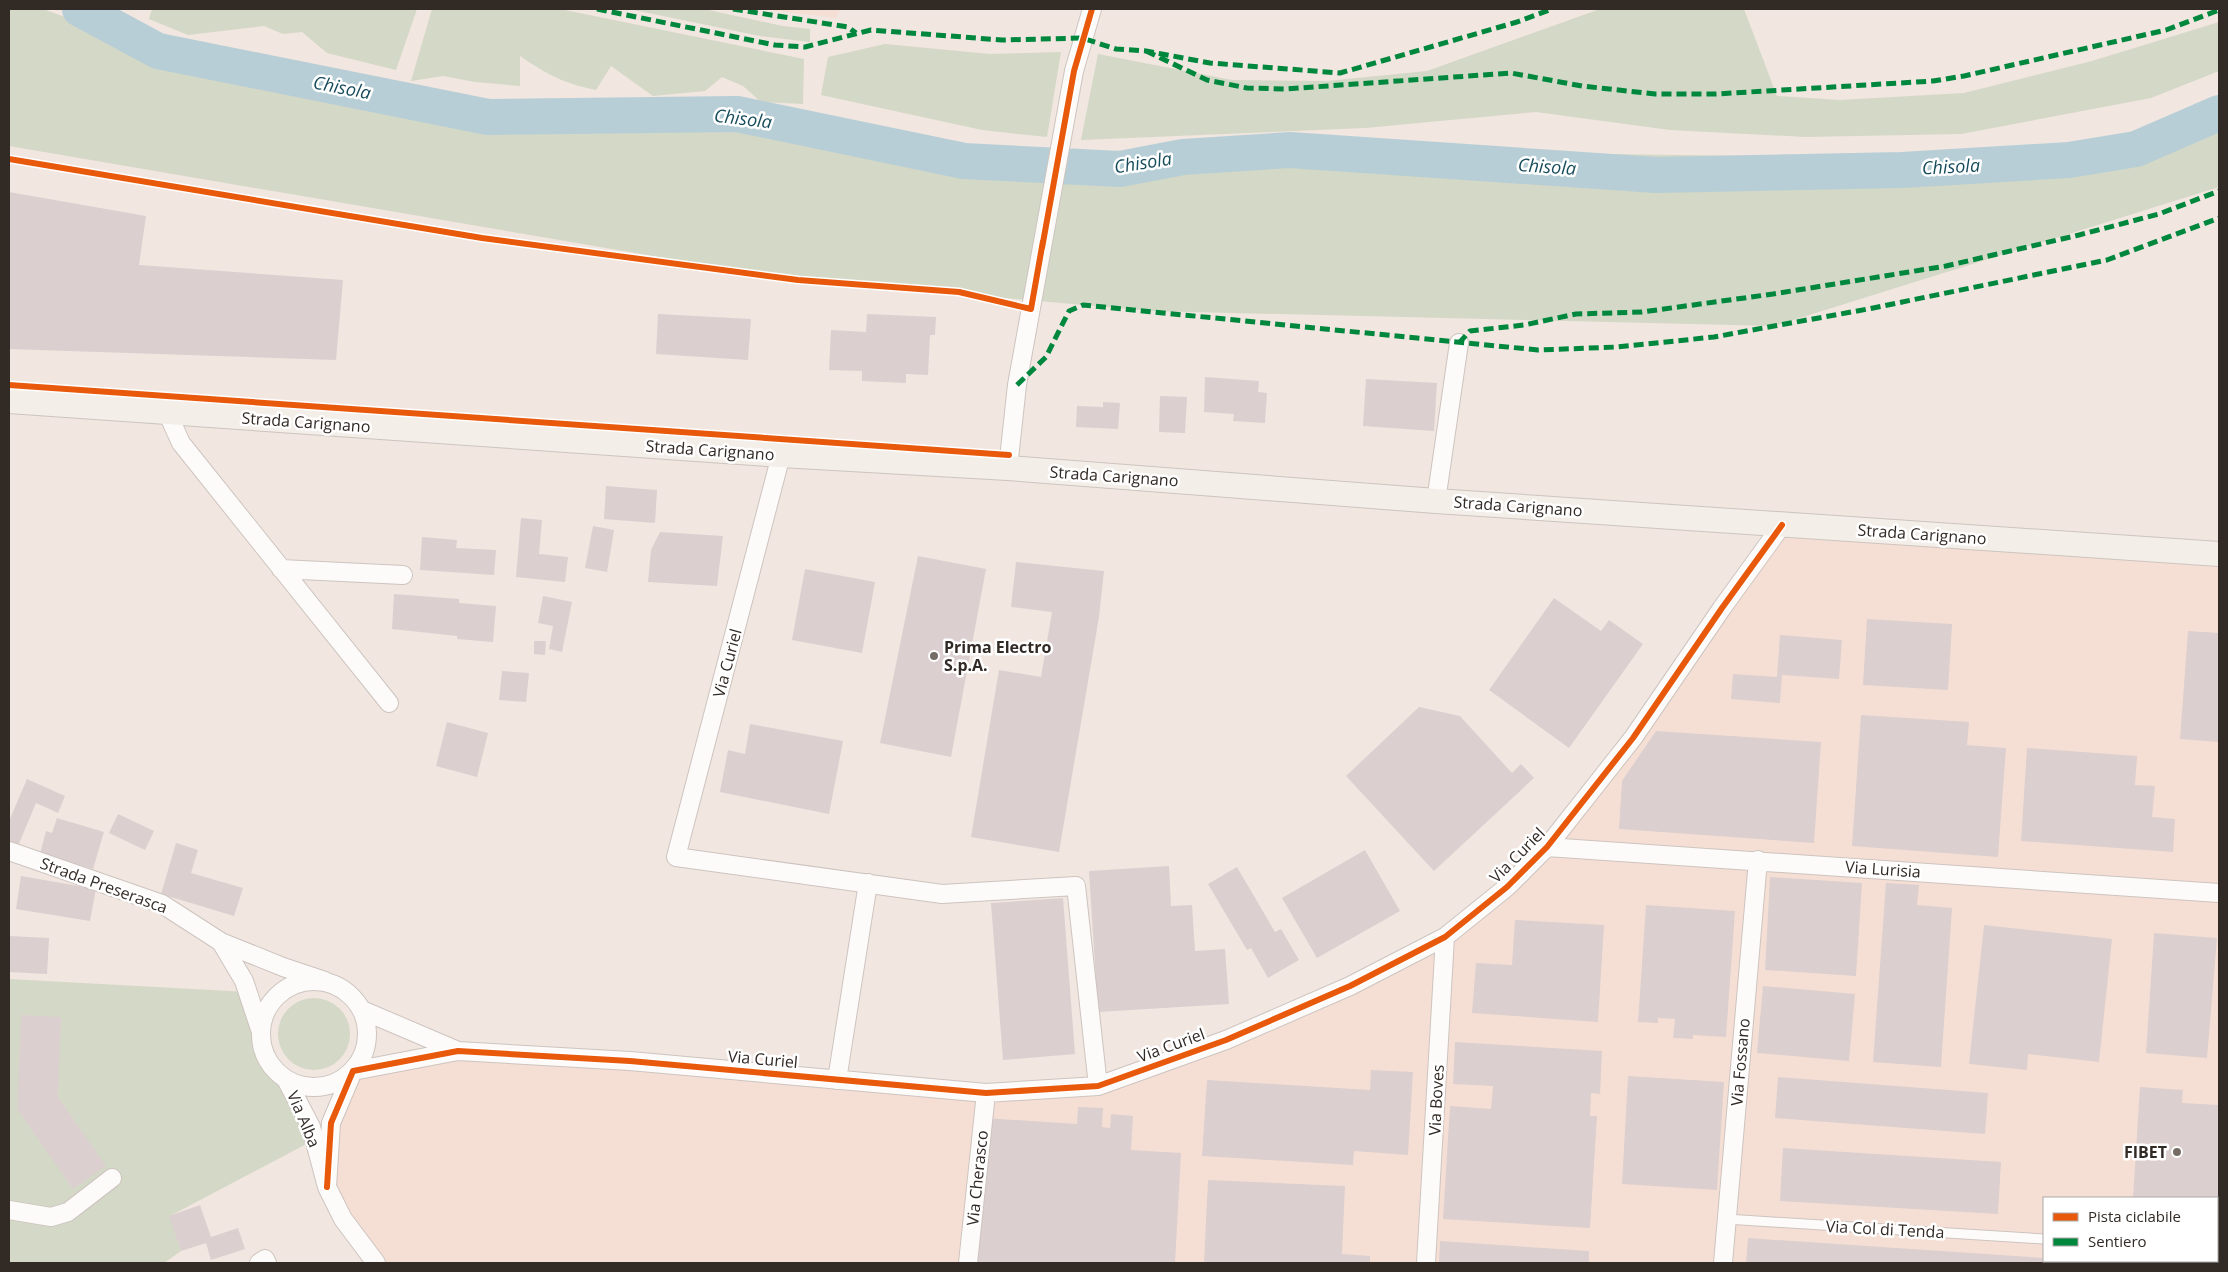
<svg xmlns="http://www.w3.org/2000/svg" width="2228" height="1272" viewBox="0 0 2228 1272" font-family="'Open Sans',sans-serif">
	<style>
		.built { fill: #f5dfd4; fill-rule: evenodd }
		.green { fill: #d4d8c6 }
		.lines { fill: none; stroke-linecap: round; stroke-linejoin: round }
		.river { stroke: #b7ced6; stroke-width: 36 }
		.building { fill: #dccfcf }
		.lane-casing { stroke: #cdc4bf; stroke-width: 11 }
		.street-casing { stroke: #cdc4bf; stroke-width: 20 }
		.secondary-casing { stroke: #cdc4bf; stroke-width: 26 }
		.lane { stroke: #fdfbfa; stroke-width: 9 }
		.street { stroke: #fdfbfa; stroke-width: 18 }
		.secondary { stroke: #f3eee8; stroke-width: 24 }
		.quiet { stroke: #00873e; stroke-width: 5; stroke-dasharray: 10 5; stroke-linecap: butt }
		.cycleway-casing { stroke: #fff; stroke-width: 9 }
		.cycleway { stroke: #e8590c; stroke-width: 6 }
		.poi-dot { fill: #756c66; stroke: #fff; stroke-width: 2 }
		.labels { text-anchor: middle; stroke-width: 5; stroke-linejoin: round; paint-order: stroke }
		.street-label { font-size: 16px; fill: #322a25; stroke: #fff }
		.poi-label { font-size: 16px; font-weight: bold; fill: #322a25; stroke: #fff; text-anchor: start }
		.water-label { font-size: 18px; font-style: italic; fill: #174c5c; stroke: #fff }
	</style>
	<rect width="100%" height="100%" fill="#f1e6e0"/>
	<path class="built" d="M761 9H840L836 18Z
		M1782 525 2219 554V1263H376L327 1187 331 1123 354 1071 458 1051 986 1093 1098 1086 1445 937 1547 847ZM2044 1198H2217V1261H2044Z"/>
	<path class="green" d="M9 9H43L158 51 488 117 737 114 964 161 1120 169 1290 150 2069 160 2219 105V187L1774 326 1152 311 788 279 9 146Z
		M152 9H417L396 70 327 53 302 32 283 34 264 26 188 35 149 19Z
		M432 9H560L804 59 803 104 761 102 743 86 722 77 705 91 653 96 611 66 596 90C563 83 548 75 520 56V86L475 82 443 76 411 81Z
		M629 9H704L783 26 810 29V42L760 36Z
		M1600 9H1744L1777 96 1840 100 1964 93 2092 61 2219 22V71L2151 98 1961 134 1806 137 1670 130 1536 112 1365 128 1081 140 1098 54 1232 80 1327 81 1427 71Z
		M885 44 990 54 1061 52 1047 137 982 130 821 95 828 57Z
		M9 979 248 992 314 1140 170 1216 181 1251 164 1263H9Z
		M278 1034a36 36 0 1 1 72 0a36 36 0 1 1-72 0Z"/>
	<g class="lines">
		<path class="river" d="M80 9 158 51 488 117 737 114 964 161 1120 169 1183 157 1290 150 1656 175 1902 170 2069 160 2136 149 2219 113"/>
	</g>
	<path class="building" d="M9 192 146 216 139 265 343 280 336 360 9 349Z
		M658 314 751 319 748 360 656 354Z
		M867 314 936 317 935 335H930L928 375 906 374V383L862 381V371L829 370 831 330 866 332Z
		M1205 377 1259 381 1258 392 1267 393 1265 423 1233 421 1234 414 1204 412Z
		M1366 379 1437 383 1434 431 1363 426Z
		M1160 396 1187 397 1185 433 1159 432Z
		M1103 402 1120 403 1118 429 1076 427 1077 406 1103 407Z
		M606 486 657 490 655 523 604 519Z
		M521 518 542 520 539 554 568 557 565 582 516 577Z
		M593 526 614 530 607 572 585 568Z
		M660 532 723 536 717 586 648 582 651 550Z
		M422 537 457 540 456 548 496 550 494 575 420 570Z
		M918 556 986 569 951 757 880 743Z
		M1016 562 1104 571 1099 617 1059 852 971 837 999 670 1041 677 1052 612 1011 607Z
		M805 569 875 582 862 653 792 640Z
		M394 594 459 599V603L496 606 493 642 457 639V636L392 629Z
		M543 596 572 602 562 652 549 649 553 626 538 623Z
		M1554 598 1601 631 1609 620 1643 644 1569 748 1489 690Z
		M1867 619 1952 624 1948 690 1863 685Z
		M2188 631 2219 633V742L2180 739Z
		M1780 635 1842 640 1839 679 1782 675 1780 703 1731 699 1733 674 1777 677Z
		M534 641H546L545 655 534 654Z
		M502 671 529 673 526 702 499 700Z
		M1419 707 1460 716 1512 773 1521 764 1534 778 1434 871 1346 776Z
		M1861 715 1969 722 1967 745 2006 748 1998 857 1852 846Z
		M447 722 488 733 477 777 436 766Z
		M750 724 843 741 829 814 720 792 728 750 745 754Z
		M1656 731 1821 742 1814 843 1619 829 1622 781Z
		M2027 748 2137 756 2135 785 2155 786 2152 817 2175 819 2173 852 2021 841Z
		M27 779 65 796 58 813 36 803 18 846 9 843V821Z
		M118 814 154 831 145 850 109 833Z
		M57 818 104 832 93 869 40 854 46 831 52 833Z
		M176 843 198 850 191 873 243 888 234 916 161 894Z
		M1365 850 1400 911 1317 958 1282 898Z
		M1169 866 1171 906 1192 905 1195 951 1225 949 1229 1004 1098 1012 1089 871Z
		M1237 867 1275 932 1281 929 1299 960 1268 978 1251 948 1247 950 1208 884Z
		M21 876 96 889 90 921 16 909Z
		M1770 877 1862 883 1856 976 1765 970Z
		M1886 883 1919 885 1917 905 1952 908 1941 1067 1873 1062Z
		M1063 898 1075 1054 1003 1060 991 903Z
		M1646 905 1735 911 1726 1037 1693 1035V1039L1673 1038 1675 1019 1658 1018V1023L1638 1022Z
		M1515 920 1604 925 1598 1022 1472 1013 1476 963 1512 965Z
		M1984 925 2112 939 2099 1062 2028 1054 2027 1070 1969 1064Z
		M2154 933 2217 938 2207 1058 2146 1053Z
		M10 936 49 938 47 974 9 972Z
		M1763 986 1855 994 1849 1061 1757 1053Z
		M21 1015 61 1017 58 1097 106 1166 73 1189 17 1109Z
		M1455 1042 1602 1051 1600 1094 1591 1093 1590 1116H1597L1590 1228 1443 1219 1450 1106 1491 1109 1493 1086 1453 1084Z
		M1371 1070 1413 1072 1408 1155 1354 1151 1353 1165 1202 1156 1207 1080 1370 1090Z
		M1628 1076 1724 1082 1717 1190 1622 1184Z
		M1778 1077 1988 1093 1985 1134 1775 1118Z
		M2140 1087 2183 1090 2182 1103 2219 1105V1209H2217V1198H2133Z
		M1078 1107 1103 1108 1102 1127 1110 1128 1111 1114 1133 1116 1131 1150 1181 1153 1175 1263H976L984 1118 1077 1124Z
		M1783 1148 2001 1162 1998 1214 1780 1201Z
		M1208 1180 1345 1186 1342 1254 1370 1256V1263H1204Z
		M200 1205 211 1237 238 1228 245 1249 211 1260 206 1243 181 1251 169 1216Z
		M1748 1238 2044 1258V1261H2085L2100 1263H1746Z
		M1440 1241 1589 1251V1263H1439Z"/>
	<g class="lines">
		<g class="lane-casing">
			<path id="lane" d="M1726 1219 2044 1239
				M2217 1249H2219"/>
		</g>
		<g class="street-casing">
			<path id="street" d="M167 412 181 443 389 703
				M781 455 676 857 942 894 1076 886 1098 1086
				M1008 468 1017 385 1074 71 1092 9
				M1436 501 1459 343
				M281 569 403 575
				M1547 847 2219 893
				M9 851 162 904 221 942 283 967 325 981
				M221 942 244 981 260 1029
				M261 1034a53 53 0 1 1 106 0a53 53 0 1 1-106 0Z
				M362 1010 458 1051
				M837 1080 868 883
				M287 1081 311 1127 327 1187 343 1219 376 1263
				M327 1187 331 1123 353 1071 458 1051 630 1061 986 1093 1098 1086 1226 1040 1350 986 1445 937 1507 887 1547 847 1633 738 1722 608 1782 525
				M9 1210 51 1217 68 1212 112 1178
				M259 1263 265 1259 267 1263
				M968 1263 986 1093
				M1426 1263 1445 937
				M1723 1263 1758 860"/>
		</g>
		<g class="secondary-casing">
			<path id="secondary" d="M9 401 781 455 1008 468 1436 501 2219 554"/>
		</g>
		<use href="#lane" class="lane"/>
		<use href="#street" class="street"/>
		<use href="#secondary" class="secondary"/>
		<path class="quiet" d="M597 9 775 45 805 47 871 30 1002 40 1082 38 1116 49 1146 51 1210 63 1340 73 1517 22 1552 9
			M733 9 848 27 856 33
			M1146 51 1207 80 1247 88 1285 89 1511 73 1582 86 1655 94H1716L1933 81 1964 76 2166 30 2219 10
			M1459 343 1470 331 1524 325 1576 314 1642 312 1773 294 1946 266 2079 235 2159 214 2219 191
			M1017 385 1046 357 1069 311 1083 305 1538 350 1617 347 1714 337 1774 326 1868 309 2107 260 2219 218"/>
		<g class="cycleway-casing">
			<path id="cycleway" d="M9 159 482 238 798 280 959 292 1031 309 1043 241
				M1042 248 1074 71 1092 9
				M9 385 1009 455
				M327 1187 331 1123 353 1071 458 1051 630 1061 986 1093 1098 1086 1226 1040 1350 986 1445 937 1507 887 1547 847 1633 738 1722 608 1782 525"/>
		</g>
		<use href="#cycleway" class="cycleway"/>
	</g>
	<g class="poi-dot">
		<circle cx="934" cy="656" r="5"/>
		<circle cx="2177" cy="1152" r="5"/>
	</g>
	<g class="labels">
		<g class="street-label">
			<text transform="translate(306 422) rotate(4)" y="6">Strada Carignano</text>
			<text transform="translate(710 450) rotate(4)" y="6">Strada Carignano</text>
			<text transform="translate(1114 476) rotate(4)" y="6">Strada Carignano</text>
			<text transform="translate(1518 506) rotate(4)" y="6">Strada Carignano</text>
			<text transform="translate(1922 534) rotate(4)" y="6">Strada Carignano</text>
			<text transform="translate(727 663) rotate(-75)" y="6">Via Curiel</text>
			<text transform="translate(1517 855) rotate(-45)" y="6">Via Curiel</text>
			<text transform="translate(1883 869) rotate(4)" y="6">Via Lurisia</text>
			<text transform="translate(104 885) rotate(20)" y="6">Strada Preserasca</text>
			<text transform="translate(1171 1045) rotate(-20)" y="6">Via Curiel</text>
			<text transform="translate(763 1059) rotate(5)" y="6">Via Curiel</text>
			<text transform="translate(1740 1062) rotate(-85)" y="6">Via Fossano</text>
			<text transform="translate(1436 1100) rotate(-87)" y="6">Via Boves</text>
			<text transform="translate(304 1119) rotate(67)" y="6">Via Alba</text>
			<text transform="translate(977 1178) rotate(-84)" y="6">Via Cherasco</text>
			<text transform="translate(1885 1229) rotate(3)" y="6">Via Col di Tenda</text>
		</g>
		<g class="poi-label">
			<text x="944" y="653">Prima Electro<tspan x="944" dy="18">S.p.A.</tspan></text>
			<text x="2167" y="1158" text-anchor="end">FIBET</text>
		</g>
		<g class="water-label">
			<text transform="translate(342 88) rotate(11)" y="6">Chisola</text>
			<text transform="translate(743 119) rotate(7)" y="6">Chisola</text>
			<text transform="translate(1143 163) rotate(-9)" y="6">Chisola</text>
			<text transform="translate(1547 167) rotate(4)" y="6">Chisola</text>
			<text transform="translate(1951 167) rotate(-3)" y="6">Chisola</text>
		</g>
	</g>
	<rect width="2228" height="1272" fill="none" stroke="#322a25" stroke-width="20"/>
	<rect x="2043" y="1197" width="175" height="65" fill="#ffffff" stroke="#adaaa8"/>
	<rect x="2053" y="1213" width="25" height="8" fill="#e8590c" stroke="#adaaa8"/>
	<text x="2088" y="1222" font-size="15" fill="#322a25">Pista ciclabile</text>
	<rect x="2053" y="1238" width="25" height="8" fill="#00873e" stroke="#adaaa8"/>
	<text x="2088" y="1247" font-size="15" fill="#322a25">Sentiero</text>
</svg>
